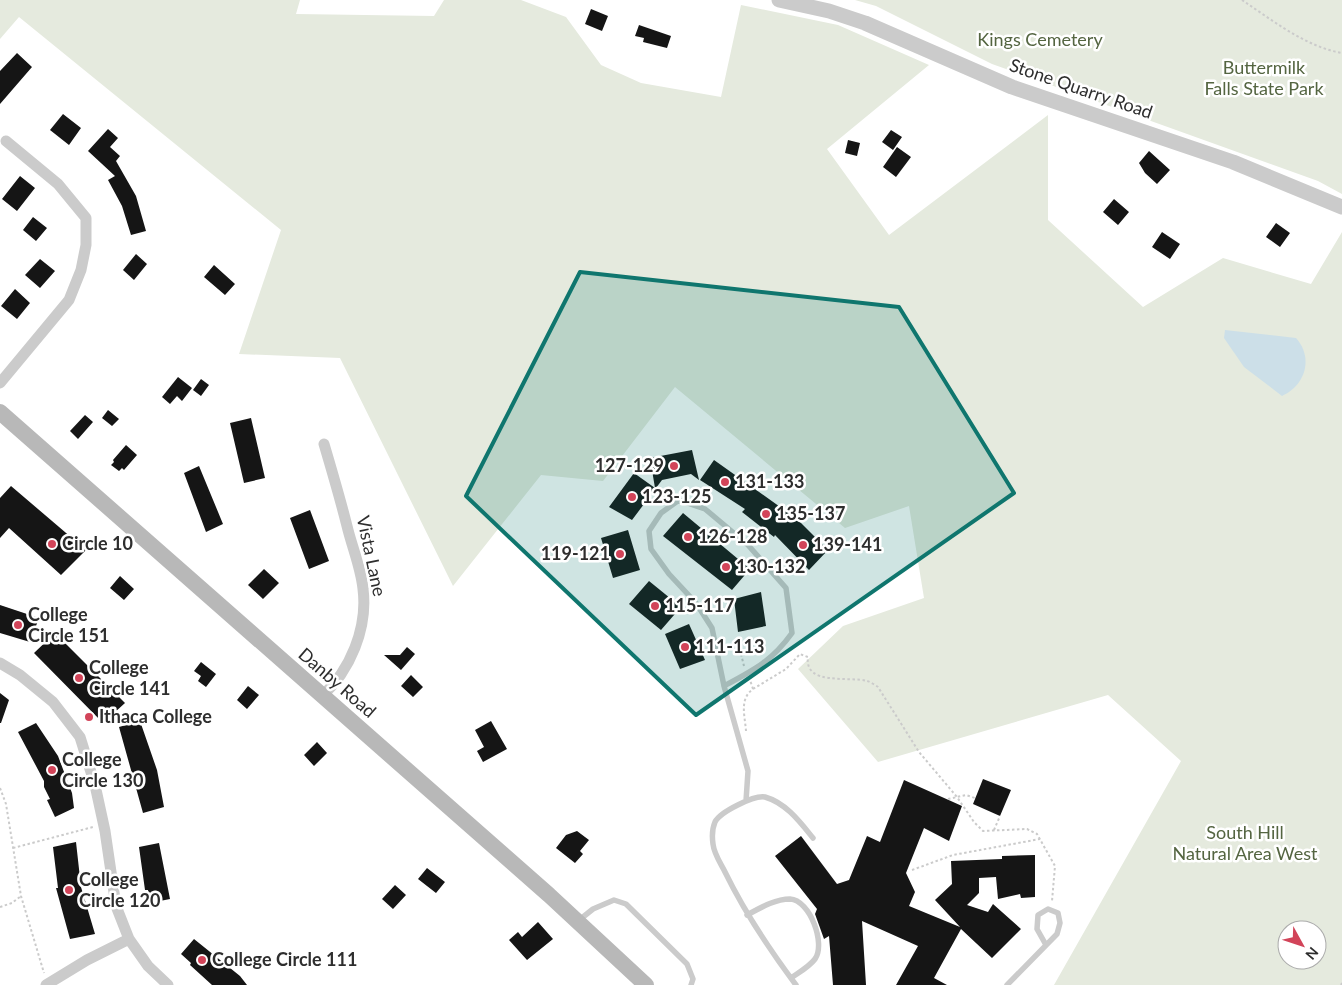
<svg xmlns="http://www.w3.org/2000/svg" width="1342" height="985" viewBox="0 0 1342 985" font-family="Lato,sans-serif">
	<style>
		.green { fill: #e5eade; fill-rule: evenodd }
		.water { fill: #ccdfe8 }
		.building { fill: #151515 }
		.lines { fill: none; stroke-linecap: round; stroke-linejoin: round }
		.path { stroke: #cbcbcb; stroke-width: 2; stroke-dasharray: 2.5 2.5; stroke-linecap: butt }
		.service { stroke: #cbcbcb; stroke-width: 5.5 }
		.minor { stroke: #cbcbcb; stroke-width: 11 }
		.tertiary { stroke: #cbcbcb; stroke-width: 15 }
		.secondary { stroke: #b8b8b8; stroke-width: 16 }
		.marked { fill: #0f766e; fill-opacity: 0.2; stroke: #0f766e; stroke-width: 4; stroke-linejoin: round }
		.poi-dot { fill: #d24459; stroke: #fff; stroke-width: 2 }
		.labels { text-anchor: middle; stroke-width: 5; stroke-linejoin: round; paint-order: stroke }
		.park-label { font-size: 18px; fill: #546541; stroke: #fff }
		.street-label { font-size: 18px; fill: #2e2e2e; stroke: #fff }
		.poi-label { font-size: 18px; font-weight: bold; fill: #2e2e2e; stroke: #fff; text-anchor: start }
	</style>
	<rect width="100%" height="100%" fill="#fff"/>
	<path class="green" d="M0 0H300L296 14 434 16 444 0H521L566 17 601 65 641 83 721 97 741 5 838 25 929 65 827 149 889 235 1048 115V220L1143 307 1223 258 1311 284 1342 232V985H1054L1181 761 1108 695 878 762 798 669 843 626 924 598 909 506 845 528 675 387 603 481 541 475 453 586 340 358 239 354 281 230 19 17 0 39ZM1287 930H1317V960H1287Z
		M855 0H1342V194L1318 181 992 64 876 6Z"/>
	<path class="water" d="M1225 330 1296 338C1314 358 1305 386 1282 396L1244 367 1224 338Z"/>
	<path class="building" d="M591 9 608 16 602 31 585 24Z
		M639 25 671 36 667 48 643 42 644 38 635 36Z
		M17 53 32 67 0 104V71Z
		M63 114 81 128 69 145 50 130Z
		M108 129 118 138 110 147 120 156 116 161 136 196 146 231 131 235 122 206 108 180 115 176 88 151Z
		M891 130 902 137 893 150 882 142Z
		M848 140 860 143 857 156 845 153Z
		M897 147 911 157 896 177 883 167Z
		M1149 151 1170 170 1157 184 1145 173 1139 163Z
		M20 176 35 188 17 211 2 199Z
		M1114 199 1129 212 1118 225 1103 212Z
		M33 217 47 228 36 241 23 230Z
		M1276 223 1290 233 1280 247 1266 237Z
		M1162 232 1180 244 1170 259 1152 247Z
		M136 254 147 264 134 280 123 270Z
		M40 259 55 271 40 288 25 275Z
		M214 265 235 284 225 295 204 277Z
		M15 289 30 303 17 319 1 306Z
		M178 377 192 388 182 401 177 396 170 404 162 397Z
		M201 379 209 385 201 396 193 390Z
		M108 410 119 419 112 426 102 418Z
		M85 415 93 422 78 439 70 431Z
		M251 418 265 478 244 483 230 423Z
		M126 445 137 455 124 470 122 468 119 471 111 465 114 462 113 460Z
		M692 450 699 480 691 474 662 480 632 520 609 507 634 473 655 488 650 458Z
		M714 460 797 519 828 550 809 570 775 535 774 537 742 512 745 509 700 480Z
		M199 466 223 524 206 532 184 473Z
		M11 486 86 550 61 575 9 528 0 538V498Z
		M310 510 329 561 309 569 290 518Z
		M683 513 750 569 732 590 663 536Z
		M628 530 640 570 613 578 601 538Z
		M264 569 279 583 263 599 248 585Z
		M120 576 134 589 124 600 110 588Z
		M649 581 681 607 661 630 629 604Z
		M761 592 766 626 738 632 734 599Z
		M0 605 39 618 30 642 0 633Z
		M689 624 705 660 680 669 665 634Z
		M55 633 125 703 103 723 34 653Z
		M407 647 415 654 401 670 384 655H400Z
		M201 662 216 674 206 687 198 681 201 676 194 671Z
		M411 675 423 687 413 697 401 686Z
		M248 686 259 695 247 709 237 700Z
		M0 693 9 700 1 723H0Z
		M140 721 157 770 164 807 143 813 119 727Z
		M491 721 507 749 483 762 477 751 484 747 475 730Z
		M36 723 58 756 72 793 74 808 55 817 47 800 50 799 44 787V781L18 732Z
		M317 742 327 753 314 766 304 755Z
		M983 779 1011 790 1000 816 973 804Z
		M904 780 962 806 949 841 924 828 906 873 915 892 909 906 960 927 935 900 952 884 951 861 1002 859V856L1035 855V897L1021 898 1020 894 998 899 996 877 979 878V893L967 905 988 912 993 904 1021 929 992 958 961 929 934 978 947 985H896L918 946 862 921 866 985H833L829 936 824 939 815 914 817 909 775 856 801 836 837 884 849 880 867 836 880 842Z
		M577 831 589 840 580 851 583 854 575 863 556 848 566 835Z
		M76 842 81 887 95 934 70 939 56 888H58L53 847Z
		M159 843 170 899 150 903 148 890H145L139 847Z
		M427 868 445 882 436 893 418 879Z
		M395 885 406 895 393 909 382 899Z
		M538 922 553 939 527 960 509 940 518 932 522 937Z
		M194 939 240 976 247 985H212L190 965 191 963 181 954Z"/>
	<g class="lines">
		<path class="path" d="M1242 0C1272 20 1306 47 1342 53
			M741 654 744 666
			M753 689 786 669 800 654 808 657C804 686 849 676 867 681 871 682 875 685 878 687L919 752 957 797 974 822 983 831 1027 829 1037 834 1055 866 1052 901
			M746 731C745 716 739 699 753 689L750 680
			M0 788 6 804 21 896 44 973
			M948 799 966 795 975 798
			M994 830 1000 816
			M13 848 93 827
			M912 870 953 855 1040 839
			M0 907 12 903 21 896
			M1341 985 1342 983"/>
		<path class="service" d="M724 686C754 670 772 661 792 633L786 588 748 545 705 509 679 500 661 513 649 531 651 549 669 574 696 603 712 628 724 686 748 771 746 801
			M747 915C760 908 775 899 790 899 810 900 826 944 815 959 809 967 798 973 791 978
			M578 921 593 909 614 900 626 904 687 964 693 979 691 985
			M796 985C769 949 745 913 725 872 721 864 714 854 713 844 712 837 712 829 715 822 720 812 754 795 765 797 786 803 800 822 813 838
			M1007 985 1057 934 1060 923 1058 913 1048 909 1038 915 1037 929 1046 945"/>
		<path class="minor" d="M0 383 69 300 81 270 86 245V218L58 184 6 141
			M0 663 20 675 53 702 80 737 95 785 105 831 116 906 129 939 148 966 168 985
			M322 696C350 671 368 628 363 589 361 568 352 547 347 526 340 498 332 471 324 444
			M46 985 87 960 129 939"/>
		<path class="tertiary" d="M779 0 829 11 865 23 1012 87 1233 162 1342 207"/>
		<path class="secondary" d="M0 412 549 895 646 985"/>
	</g>
	<path class="marked" d="M580 272 899 307 1014 493 696 715 466 496Z"/>
	<g class="poi-dot">
		<circle cx="674" cy="466" r="5"/>
		<circle cx="725" cy="482" r="5"/>
		<circle cx="632" cy="497" r="5"/>
		<circle cx="766" cy="514" r="5"/>
		<circle cx="688" cy="537" r="5"/>
		<circle cx="52" cy="544" r="5"/>
		<circle cx="803" cy="545" r="5"/>
		<circle cx="620" cy="554" r="5"/>
		<circle cx="726" cy="567" r="5"/>
		<circle cx="655" cy="606" r="5"/>
		<circle cx="18" cy="625" r="5"/>
		<circle cx="685" cy="647" r="5"/>
		<circle cx="79" cy="678" r="5"/>
		<circle cx="89" cy="717" r="5"/>
		<circle cx="52" cy="770" r="5"/>
		<circle cx="69" cy="890" r="5"/>
		<circle cx="202" cy="960" r="5"/>
	</g>
	<g class="labels">
		<g class="park-label">
			<text x="1040" y="46">Kings Cemetery</text>
			<text x="1264" y="74">Buttermilk<tspan x="1264" dy="21">Falls State Park</tspan></text>
			<text x="1245" y="839">South Hill<tspan x="1245" dy="21">Natural Area West</tspan></text>
		</g>
		<g class="street-label">
			<text transform="translate(1081 89) rotate(19)" y="6">Stone Quarry Road</text>
			<text transform="translate(371 556) rotate(78)" y="6">Vista Lane</text>
			<text transform="translate(337 683) rotate(41)" y="6">Danby Road</text>
		</g>
		<g class="poi-label">
			<text x="664" y="472" text-anchor="end">127-129</text>
			<text x="735" y="488">131-133</text>
			<text x="642" y="503">123-125</text>
			<text x="776" y="520">135-137</text>
			<text x="698" y="543">126-128</text>
			<text x="62" y="550">Circle 10</text>
			<text x="813" y="551">139-141</text>
			<text x="610" y="560" text-anchor="end">119-121</text>
			<text x="736" y="573">130-132</text>
			<text x="665" y="612">115-117</text>
			<text x="28" y="621">College<tspan x="28" dy="21">Circle 151</tspan></text>
			<text x="695" y="653">111-113</text>
			<text x="89" y="674">College<tspan x="89" dy="21">Circle 141</tspan></text>
			<text x="99" y="723">Ithaca College</text>
			<text x="62" y="766">College<tspan x="62" dy="21">Circle 130</tspan></text>
			<text x="79" y="886">College<tspan x="79" dy="21">Circle 120</tspan></text>
			<text x="212" y="966">College Circle 111</text>
		</g>
	</g>
	<g transform="translate(1302 945) rotate(130)"><circle r="24" fill="#ffffff" stroke="#ababab"/>
	<path d="M0-4L9 19L0 12L-9 19Z" fill="#d24459"/>
	<text y="-8" font-size="14" font-weight="bold" text-anchor="middle" fill="#2e2e2e">N</text>
	</g>
</svg>
